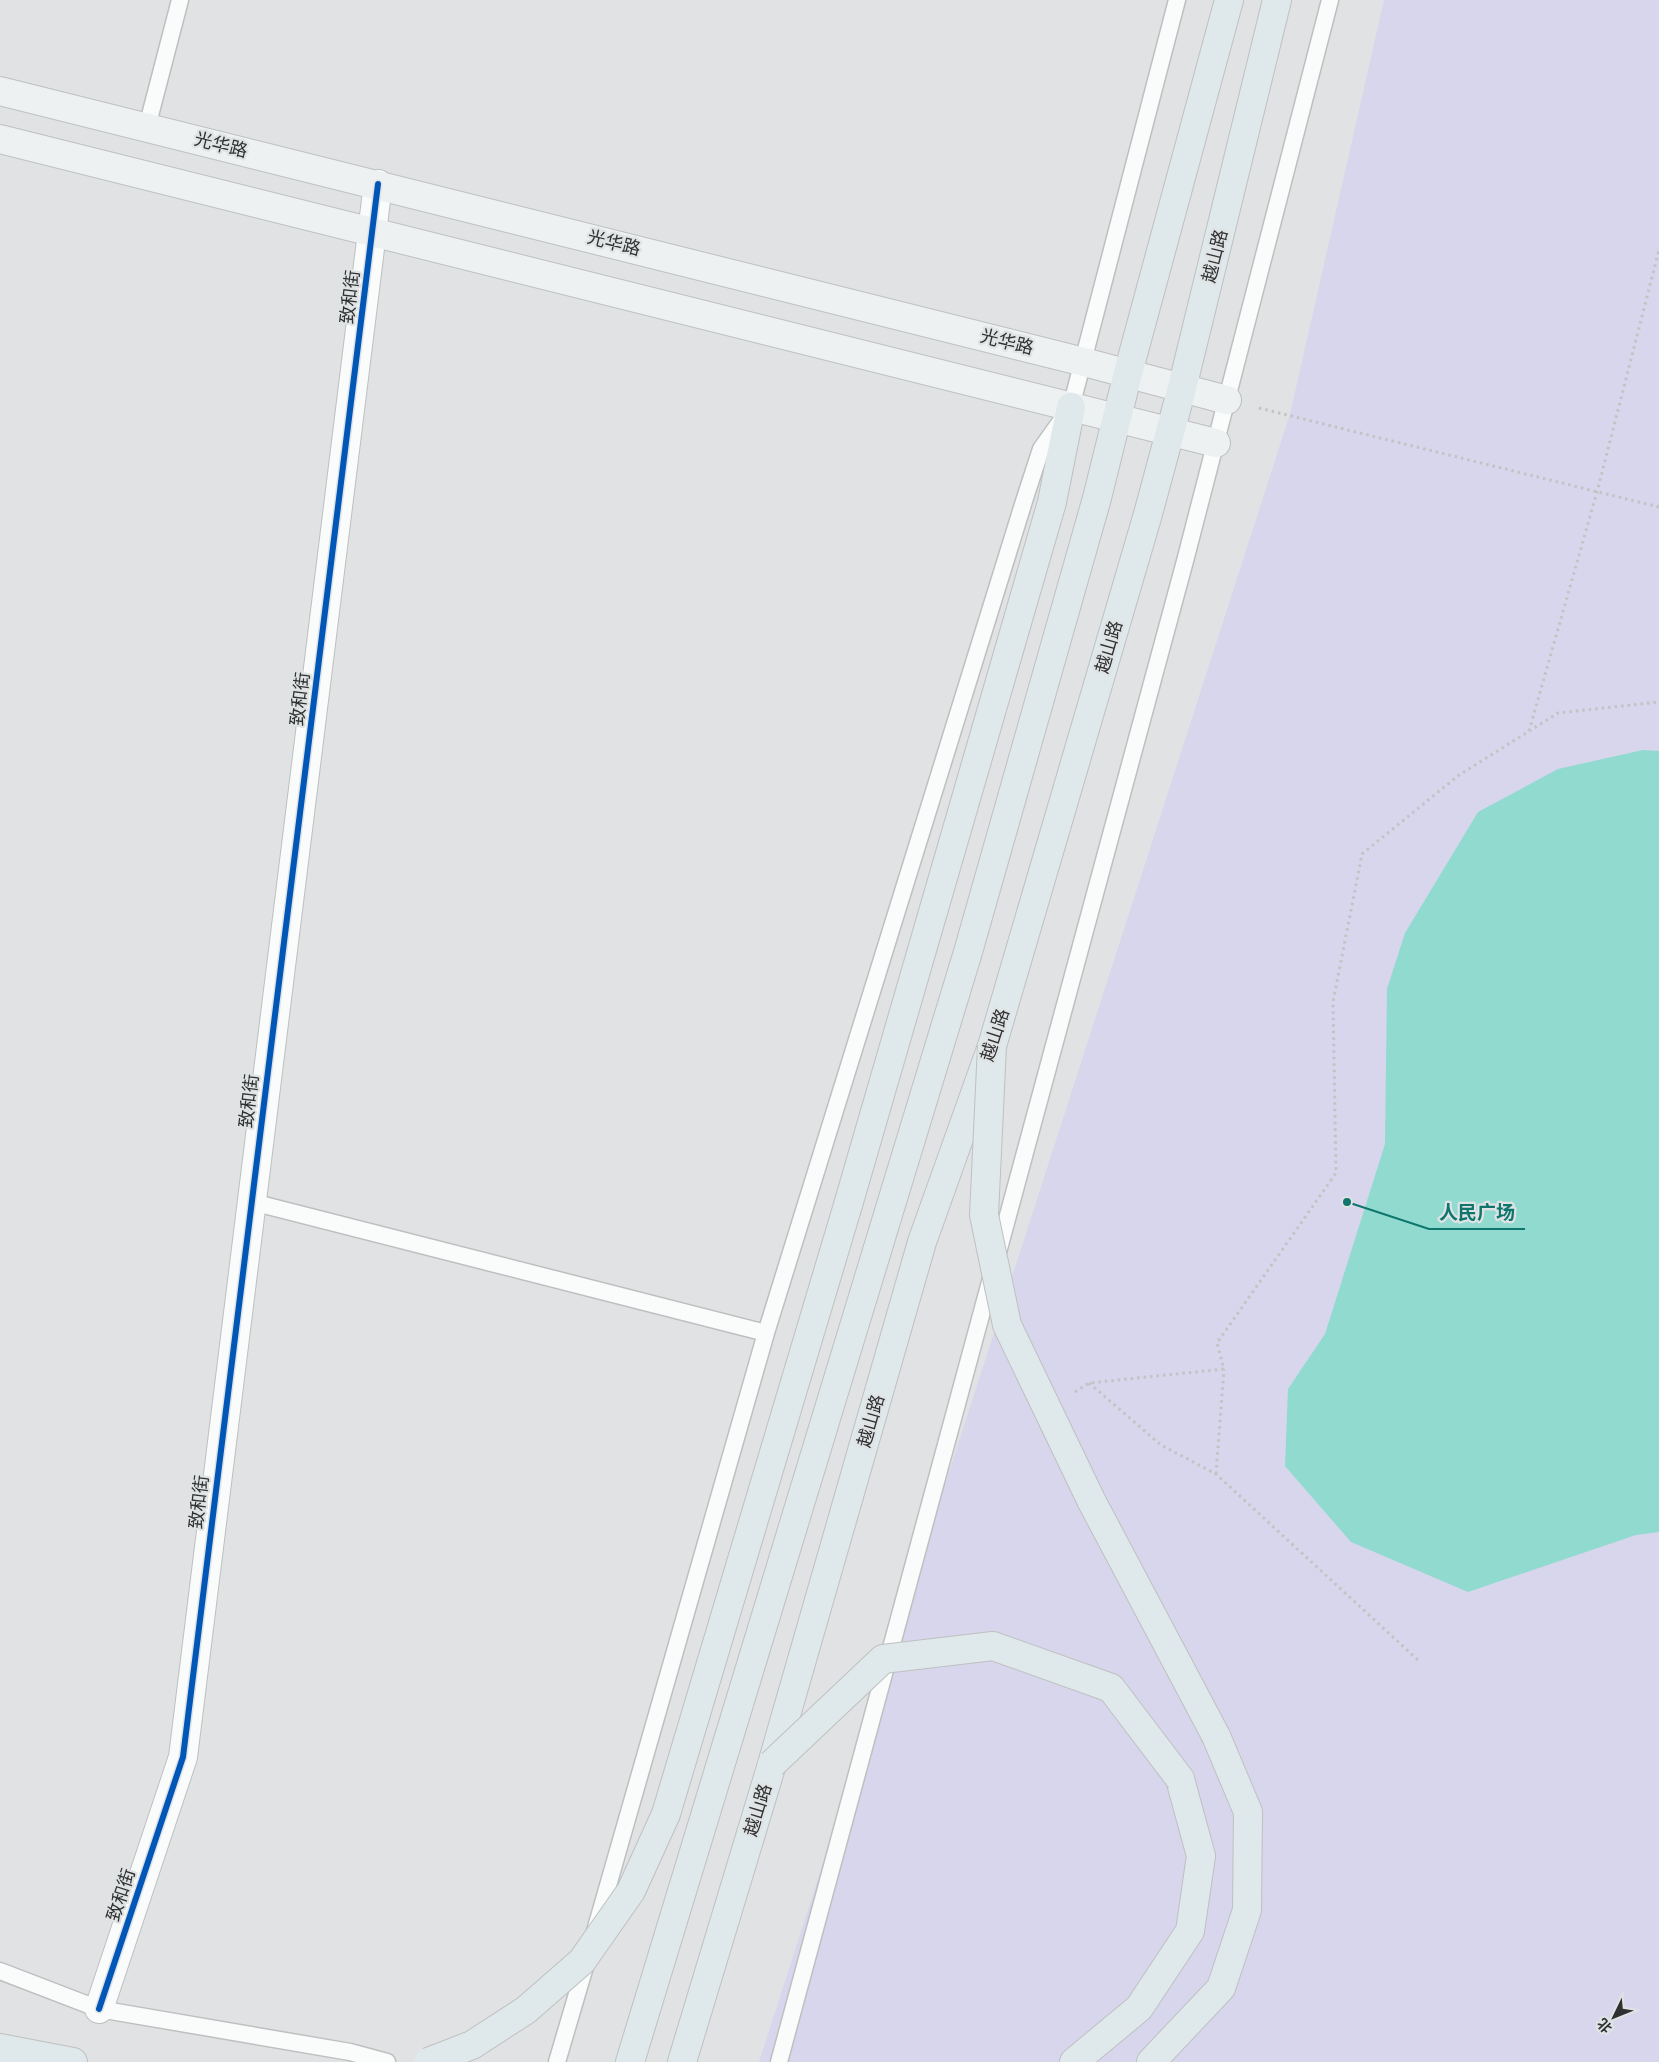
<svg xmlns="http://www.w3.org/2000/svg" width="1659" height="2062" viewBox="0 0 1659 2062" font-family="'Public Sans','Noto Sans SC',sans-serif">
	<style>
		.green { fill: #d7d6ed }
		.water { fill: #90dad0 }
		.lines { fill: none; stroke-linecap: round; stroke-linejoin: round }
		.service-casing { stroke: #bebfc0; stroke-width: 19 }
		.minor-casing { stroke: #bebfc0; stroke-width: 30 }
		.secondary-casing { stroke: #bebfc0; stroke-width: 30 }
		.primary-casing { stroke: #bfc0c0; stroke-width: 30 }
		.path { stroke: #c2c3c3; stroke-width: 3; stroke-dasharray: 2.5 4; stroke-linecap: butt }
		.service { stroke: #fafbfb; stroke-width: 16 }
		.minor { stroke: #fafbfb; stroke-width: 28 }
		.secondary { stroke: #edf1f2; stroke-width: 28 }
		.primary { stroke: #dfe8ea; stroke-width: 28 }
		.primary-bridge-casing { stroke: #bfc0c0; stroke-width: 30; stroke-linecap: butt }
		.primary-bridge { stroke: #dfe8ea; stroke-width: 28 }
		.cycleway-casing { stroke: #e0e3e4; stroke-width: 9 }
		.cycleway { stroke: #0057b8; stroke-width: 6 }
		.labels { text-anchor: middle; stroke-width: 4.5; stroke-linejoin: round; paint-order: stroke }
		.street-label { font-size: 18px; fill: #2f3031; stroke: #e0e3e4 }
		.leader { fill: none; stroke: #0f766e; stroke-width: 2 }
		.callout-dot { fill: #0f766e; stroke: #e0e3e4; stroke-width: 2 }
		.callout-label { font-size: 19px; text-anchor: middle; font-weight: bold; fill: #0f766e; stroke: #e0e3e4; stroke-width: 4.5; stroke-linejoin: round; paint-order: stroke }
	</style>
	<rect width="100%" height="100%" fill="#e1e2e3"/>
	<path class="green" d="M1384 0H1659V2062H759L1290 414Z"/>
	<path class="water" d="M1643 750 1659 751V1532L1636 1535 1468 1592 1351 1542 1285 1466 1288 1389 1325 1334 1385 1144 1387 989 1405 933 1478 812 1558 769Z"/>
	<g class="lines">
		<g class="service-casing">
			<path id="service" d="M147 127 180 0
				M252 1202 766 1333
				M595 1931 766 1333 1025 498 1041 449 1071 407 1177 0
				M0 1971 99 2009 350 2052 387 2062
				M557 2062 587 1960
				M779 2062 1185 561 1330 0"/>
		</g>
		<g class="minor-casing">
			<path id="minor" d="M99 2009 183 1757 378 184"/>
		</g>
		<g class="secondary-casing">
			<path id="secondary" d="M0 91 1084 362 1227 400
				M0 139 1216 443"/>
		</g>
		<g class="primary-casing">
			<path id="primary" d="M848 1205 1052 502 1071 407
				M0 2048 73 2062
				M630 2062 968 952 1097 498 1128 373 1229 0
				M682 2062 772 1764 922 1242 992 1046 1148 514 1182 388 1277 0
				M1074 2062 1139 2008 1190 1931 1201 1856 1180 1779
				M1151 2062 1221 1988 1247 1910 1248 1812 1216 1736"/>
		</g>
		<path class="path" d="M1259 408 1659 507
			M1529 731 1597 492 1659 250
			M1089 1383 1161 1445 1216 1474 1419 1661
			M1075 1392 1089 1383 1224 1369 1217 1343 1336 1173 1333 1002 1362 854 1459 775 1558 713 1659 702
			M1216 1474 1224 1369"/>
		<use href="#service" class="service"/>
		<use href="#minor" class="minor"/>
		<use href="#secondary" class="secondary"/>
		<use href="#primary" class="primary"/>
		<g class="primary-bridge-casing">
			<path id="primary-bridge" d="M992 1046 984 1215 1007 1325 1092 1502 1216 1736
				M772 1764 883 1659 993 1646 1111 1688 1180 1779
				M428 2062 472 2045 526 2010 582 1961 631 1891 666 1814 848 1205"/>
		</g>
		<use href="#primary-bridge" class="primary-bridge"/>
		<g class="cycleway-casing">
			<path id="cycleway" d="M99 2009 183 1757 378 184"/>
		</g>
		<use href="#cycleway" class="cycleway"/>
	</g>
	<g class="labels">
		<g class="street-label">
			<text transform="translate(221 145) rotate(14)" y="6">光华路</text>
			<text transform="translate(614 243) rotate(14)" y="6">光华路</text>
			<text transform="translate(1215 256) rotate(-76)" y="6">越山路</text>
			<text transform="translate(350 297) rotate(-83)" y="6">致和街</text>
			<text transform="translate(1007 342) rotate(14)" y="6">光华路</text>
			<text transform="translate(1109 647) rotate(-74)" y="6">越山路</text>
			<text transform="translate(300 699) rotate(-83)" y="6">致和街</text>
			<text transform="translate(995 1035) rotate(-72)" y="6">越山路</text>
			<text transform="translate(249 1101) rotate(-83)" y="6">致和街</text>
			<text transform="translate(871 1421) rotate(-74)" y="6">越山路</text>
			<text transform="translate(199 1502) rotate(-83)" y="6">致和街</text>
			<text transform="translate(758 1810) rotate(-73)" y="6">越山路</text>
			<text transform="translate(121 1895) rotate(-72)" y="6">致和街</text>
		</g>
	</g>
	<path class="leader" d="M1347 1202L1429 1229H1525"/>
	<circle class="callout-dot" cx="1347" cy="1202" r="5"/>
	<g class="callout-label">
		<text x="1477" y="1219">人民广场</text>
	</g>
	<g transform="translate(1614 2017) rotate(227)" stroke="#e0e3e4" stroke-width="4" paint-order="stroke">
	<path d="M0-4L9 19L0 12L-9 19Z" fill="#2f3031"/>
	<text y="-8" font-size="14" font-weight="bold" text-anchor="middle" fill="#2f3031">北</text>
	</g>
</svg>
